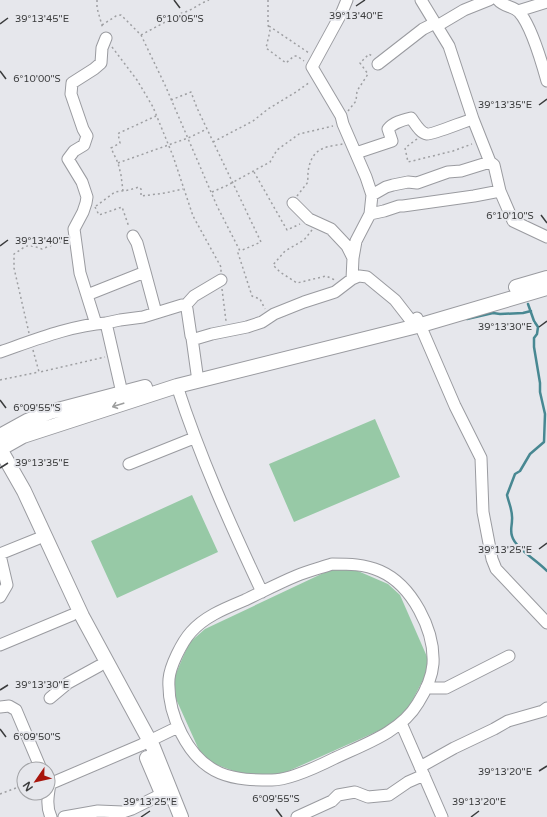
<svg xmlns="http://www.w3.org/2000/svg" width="547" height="817" viewBox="0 0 547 817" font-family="'Varela Round',sans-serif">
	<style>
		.garden { fill: #97c9a6 }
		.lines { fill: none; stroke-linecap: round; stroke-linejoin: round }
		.stream { stroke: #488892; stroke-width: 2.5 }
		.minor-casing { stroke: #9a9ba0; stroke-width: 13 }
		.major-casing { stroke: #9a9ba0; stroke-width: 16 }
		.path { stroke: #9e9fa2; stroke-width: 1.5; stroke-dasharray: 2 3; stroke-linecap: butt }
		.minor { stroke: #fff; stroke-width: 11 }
		.major { stroke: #fff; stroke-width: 14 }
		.oneway { stroke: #9d9e9e }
		.ticks { fill: none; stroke: #3b3c3d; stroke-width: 1.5 }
		.ticks-label { font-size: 10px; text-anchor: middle; fill: #3b3c3d; stroke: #e6e7ec; stroke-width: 4; stroke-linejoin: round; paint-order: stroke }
	</style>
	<rect width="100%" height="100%" fill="#e6e7ec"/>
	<path class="garden" d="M375 419 400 477 294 522 269 464Z
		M192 495 218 552 117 598 91 541Z
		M351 568 388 584 400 595 428 659 425 676 408 709 396 723 275 777 253 778 209 762 199 750 176 699 174 678 189 643 205 629 332 569Z"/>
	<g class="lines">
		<path class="stream" d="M528 304 534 321 538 327 537 334 534 338V347L540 383V392L545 414 544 442 530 454 520 471 515 474 507 495C509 504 513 511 512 520 512 526 510 530 512 536 515 548 538 561 547 571
			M467 319 493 313 500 314 523 313 531 311"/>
		<g class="minor-casing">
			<path id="minor" d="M347 0 342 12 312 67 341 116 343 124 366 177 372 195 370 214 356 241 353 258
				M421 0 449 46 473 119
				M498 0C504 7 513 6 519 12 531 25 542 63 547 81
				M518 11 547 2
				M437 26 464 10 489 0
				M378 64 423 29 435 23
				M356 153 392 141 388 129C394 122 403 120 411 118 415 123 420 133 427 134 432 135 465 121 473 119L490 162 494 165 500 191 513 221 547 237
				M372 195 386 187 393 185 408 182 417 183 448 172 461 171 490 162
				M293 203 309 219 331 229 347 246 353 258 352 279
				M370 214 384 211 399 206H403L474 196 500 191
				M145 272 156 313
				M87 295 145 272 137 243 133 236
				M185 306 194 296 221 280
				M417 318 455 406 481 458 483 512 492 559 496 569 547 623
				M106 323 120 320 143 317 182 305 185 306 187 309 191 336 195 339 212 334 247 327 262 322 274 314 304 302 335 292 352 279 359 276 367 277 395 300 409 318
				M96 324 80 273 74 229 83 212 86 203 87 197 82 182 68 159 74 151 84 145 87 136 83 129 71 94 72 83 94 69 101 63 102 48 106 38
				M192 338 197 374
				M0 352C32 341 72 325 106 323L122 393
				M177 386C200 457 230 524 262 592
				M129 464 194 438
				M0 554 37 539
				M0 555 7 585 0 597
				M332 564C349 564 364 564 380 571 412 585 435 630 433 664 432 677 425 692 418 703 401 732 365 744 335 758 319 766 290 780 272 780 254 780 237 780 220 773 187 759 167 713 169 679 170 666 182 642 191 632 205 616 226 608 245 600 262 592 279 583 296 576 308 571 320 568 332 564Z
				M0 645 72 615
				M426 688H446L509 656
				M50 698 68 683 99 666
				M0 707 9 706 16 710 41 769
				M401 723 442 817
				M420 767 454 748 494 729 508 721 543 711 547 708
				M51 817C46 807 48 795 50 784L52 783 141 745 178 727
				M64 817 98 811 123 812 132 809 162 794
				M297 817 332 801 338 795 355 792 368 797 389 795 408 782 424 775"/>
		</g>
		<g class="major-casing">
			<path id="major" d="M516 287 547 278
				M0 436 27 421 50 412 145 387
				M0 449 23 436 177 386 421 325 547 288
				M0 449 24 491 82 616 153 747 181 817
				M147 758 164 798"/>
		</g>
		<path class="path" d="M97 0V8L103 29
			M268 0V25L270 31 266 48 286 63 294 56H297L304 61
			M102 25 116 16 121 15 141 35 165 85 217 206 240 251 238 253 252 296 260 299 265 309
			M269 26 309 53
			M141 35 182 13C191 11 200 3 209 0
			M112 47 137 80 153 107 173 156 193 216 221 267V272
			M171 100 191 92 197 108 261 242 240 251
			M348 111 356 101 357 91 368 74 360 63 369 54 372 56
			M417 139 405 148 408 162 453 151 472 144
			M213 142 253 121 268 109 296 92 310 82
			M118 163 188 138 207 129
			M254 172 287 230 300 224
			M123 191 121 175 118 163 111 148 120 143 118 134 119 133 156 116
			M212 192 226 186 270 162 277 150 299 134 333 126
			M297 196 308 182C307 169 310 153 324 148 329 146 337 145 343 144
			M96 206 115 192 129 190 139 187 141 189V196L165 193 183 189
			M95 207 99 215 122 207 129 227
			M312 230 304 240 285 251 273 265 280 272 297 283 326 276 335 280
			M222 289 226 321
			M29 333 14 268V254L26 246H33L42 249 65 240
			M33 350 39 372H40L105 357
			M0 380 39 372
			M0 794 24 785"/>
		<use href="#minor" class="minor"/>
		<use href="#major" class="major"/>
	</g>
	<defs><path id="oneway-shaft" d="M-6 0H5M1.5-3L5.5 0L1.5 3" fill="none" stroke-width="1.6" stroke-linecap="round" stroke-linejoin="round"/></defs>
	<use class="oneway" href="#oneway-shaft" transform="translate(118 405) rotate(162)"/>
	<path class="ticks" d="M174 0 180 8M356 6 365 0M0 24 8 18M0 71 6 79M539 105 547 99M541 215 547 223M0 246 8 240M539 327 547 321M0 400 6 408M0 468 8 463M539 549 547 543M0 690 8 685M0 729 6 737M539 771 547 766M276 809 282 817M141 817 150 811M471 817 479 811"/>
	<g class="ticks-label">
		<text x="356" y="19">39°13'40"E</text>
		<text x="180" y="22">6°10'05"S</text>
		<text x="42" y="22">39°13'45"E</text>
		<text x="37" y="82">6°10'00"S</text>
		<text x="505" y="108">39°13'35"E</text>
		<text x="510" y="219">6°10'10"S</text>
		<text x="42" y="244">39°13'40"E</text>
		<text x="505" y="330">39°13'30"E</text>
		<text x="37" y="411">6°09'55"S</text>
		<text x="42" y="466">39°13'35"E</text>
		<text x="505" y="553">39°13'25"E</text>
		<text x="42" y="688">39°13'30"E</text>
		<text x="37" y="740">6°09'50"S</text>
		<text x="505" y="775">39°13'20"E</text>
		<text x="276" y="802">6°09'55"S</text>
		<text x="150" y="805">39°13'25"E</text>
		<text x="479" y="805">39°13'20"E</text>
	</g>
	<g transform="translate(36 781) rotate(236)"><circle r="19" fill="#e6e7ec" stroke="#a2a3a6"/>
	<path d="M0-3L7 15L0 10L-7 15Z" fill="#a8150c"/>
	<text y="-6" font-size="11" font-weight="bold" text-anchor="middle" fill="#3b3c3d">N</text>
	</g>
</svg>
